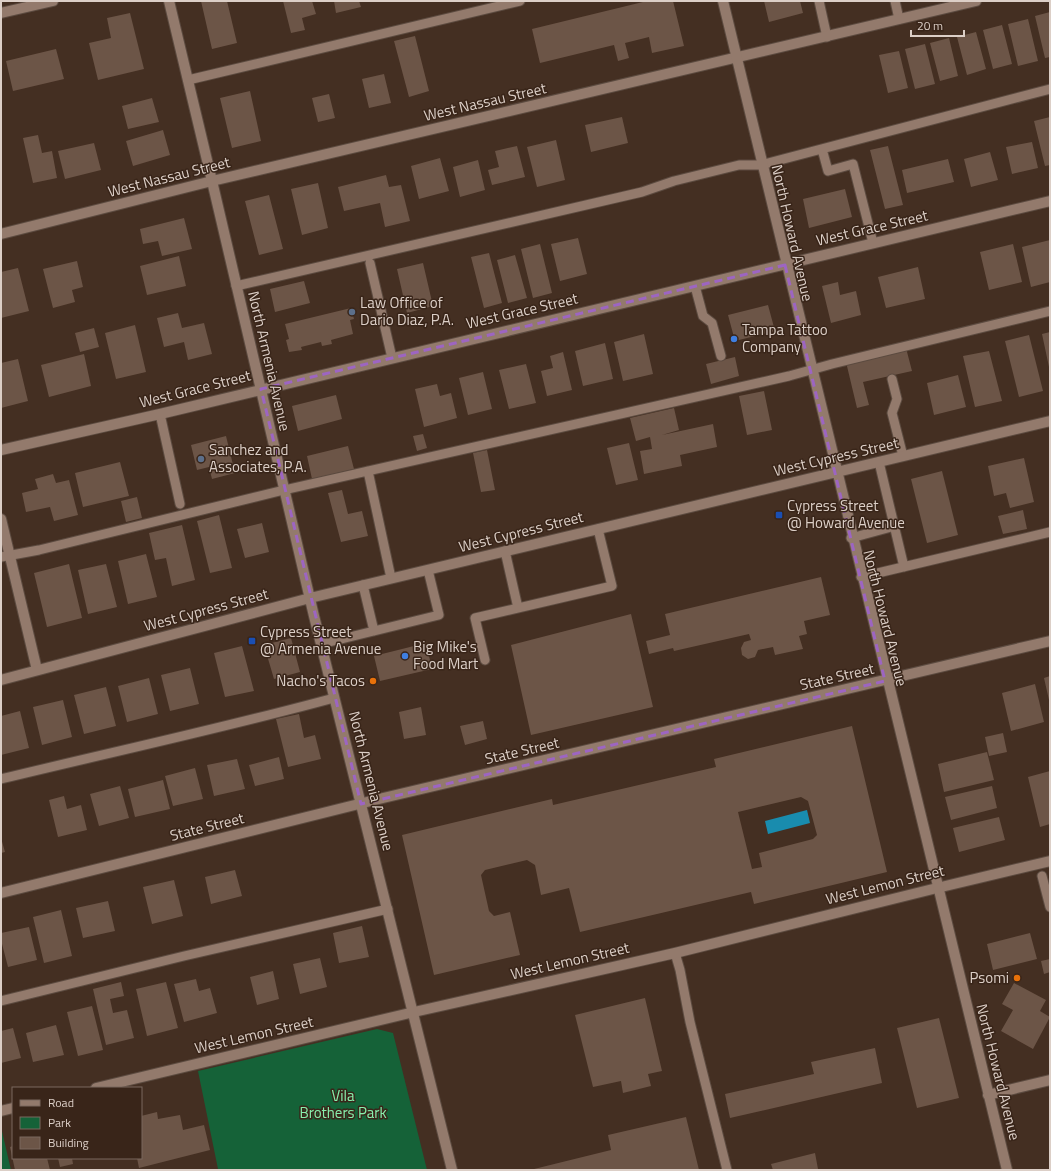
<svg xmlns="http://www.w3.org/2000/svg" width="1051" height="1171" viewBox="0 0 1051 1171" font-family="'Titillium Web',sans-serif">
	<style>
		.green { fill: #156238 }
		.water { fill: #198cae }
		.building { fill: #6c5547; fill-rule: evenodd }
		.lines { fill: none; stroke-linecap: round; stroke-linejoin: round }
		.lane-casing { stroke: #5c4b40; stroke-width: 11 }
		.street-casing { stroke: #5c4b40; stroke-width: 12 }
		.secondary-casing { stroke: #5c4b40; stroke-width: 12 }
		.lane { stroke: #937a6c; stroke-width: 9 }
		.street { stroke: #937a6c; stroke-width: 10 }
		.secondary { stroke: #937a6c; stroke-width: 10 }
		.marked { fill: none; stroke: #9d65c2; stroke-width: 3; stroke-dasharray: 8 5; stroke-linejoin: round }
		.service-dot { fill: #5c6f8a; stroke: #392519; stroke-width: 1.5 }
		.shop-dot { fill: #3f7fe0; stroke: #392519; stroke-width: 1.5 }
		.transit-dot { fill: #1a4fb4; stroke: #392519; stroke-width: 1.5 }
		.food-dot { fill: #e8710a; stroke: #392519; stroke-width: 1.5 }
		.labels { text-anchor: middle; stroke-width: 3; stroke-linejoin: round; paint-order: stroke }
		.street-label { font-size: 15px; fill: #dccfc7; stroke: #392519 }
		.poi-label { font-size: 15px; fill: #dccfc7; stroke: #392519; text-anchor: start }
		.park-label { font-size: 15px; fill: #87f0ad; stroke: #392519 }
	</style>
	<rect width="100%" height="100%" fill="#442f22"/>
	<path class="green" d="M377 1029 393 1033 427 1170H215L218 1169 198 1071Z
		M1 1127 11 1170H1Z"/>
	<path class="water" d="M807 810 810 823 768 834 765 821Z"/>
	<path class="building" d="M201 1H227L237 43 212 49Z
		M283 1H312L316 14 302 18 305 30 291 33Z
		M334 1H359L361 7 336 13Z
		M647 1H673L684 46 652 53 649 37 625 43 629 58 618 61 614 45 540 63 532 29Z
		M764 1H800L803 13 769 22Z
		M1050 12V57L1045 58 1035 16Z
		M130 13 144 69 98 80 89 43 111 38 107 18Z
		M1028 19 1038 61 1018 66 1008 24Z
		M1002 25 1012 64 993 69 983 30Z
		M976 32 986 69 967 75 957 37Z
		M415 36 429 91 409 97 394 41Z
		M949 38 958 76 940 81 930 43Z
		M925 44 935 84 915 89 905 49Z
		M56 49 64 79 13 91 6 61Z
		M899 51 908 88 888 93 879 55Z
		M384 74 391 103 369 108 362 79Z
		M250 91 261 141 232 148 220 98Z
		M329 94 335 118 318 122 312 98Z
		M152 98 159 122 128 129 122 106Z
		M622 117 628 143 591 152 585 125Z
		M1050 117V165L1045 166 1034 121Z
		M163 130 170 155 133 166 126 141Z
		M38 135 42 153 52 151 57 178 33 183 23 138Z
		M556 140 565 180 537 187 527 147Z
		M1032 142 1038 168 1012 174 1006 147Z
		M94 143 101 170 65 179 58 151Z
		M517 146 525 177 492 185 488 170 499 167 495 151Z
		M888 146 903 205 885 209 870 150Z
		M990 152 998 180 971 187 964 159Z
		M440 158 449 191 419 199 411 166Z
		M948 159 954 182 907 193 902 170Z
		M478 160 485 190 460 197 453 167Z
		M386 175 389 187 401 185 410 221 385 227 380 203 344 211 338 187Z
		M318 183 328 228 302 235 291 189Z
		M845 189 852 217 809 228 803 199Z
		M269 195 283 249 259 255 245 201Z
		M184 218 192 249 162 256 158 241 143 244 140 229Z
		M578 238 587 274 560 281 551 244Z
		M1050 240V282L1031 287 1022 247Z
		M540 244 552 293 533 298 521 249Z
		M1013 244 1022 282 989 290 980 252Z
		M489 253 502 303 484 308 471 257Z
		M515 255 527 298 508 303 497 260Z
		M179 256 186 286 147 295 140 266Z
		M77 261 83 287 72 290 75 302 53 308 43 269Z
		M423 263 433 306 407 313 397 269Z
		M918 267 925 299 886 308 878 277Z
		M18 268 29 311 1 318V272Z
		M304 281 310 303 275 312 270 289Z
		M838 282 840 295 856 291 861 315 831 323 822 286Z
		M768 305 775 331 735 341 728 315Z
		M351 308 354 319 350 320 353 334 331 340 332 344 322 346 321 342 301 347 302 350 289 352 286 340 289 339 285 324Z
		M178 313 182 328 204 323 212 354 188 360 184 342 164 347 157 318Z
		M135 325 146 372 116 379 105 333Z
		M94 328 99 347 80 352 75 333Z
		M1050 332V367H1049L1042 334Z
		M644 334 653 374 623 381 614 342Z
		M1029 335 1043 391 1019 397 1005 341Z
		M605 343 613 379 583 386 575 351Z
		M906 348 912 371 863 382 869 405 857 408 846 362Z
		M989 351 1002 401 975 407 963 356Z
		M563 352 572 390 547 396 541 371 553 368 550 356Z
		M84 354 91 386 49 397 41 365Z
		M735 357 739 376 711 384 706 364Z
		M18 359 28 401 1 408V363Z
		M526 364 536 403 509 409 499 370Z
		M483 372 492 409 468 415 459 378Z
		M958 375 966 407 934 415 927 383Z
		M437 384 440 396 451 393 457 418 424 427 415 389Z
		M764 391 772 430 747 435 739 396Z
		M336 395 342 419 298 431 292 406Z
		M674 408 679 430 662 435 713 424 717 447 680 455 682 466 644 474 640 451 652 449 650 437 636 441 630 418Z
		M423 434 427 448 417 451 413 436Z
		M226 436 235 473 212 479 209 467 197 470 191 445Z
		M629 443 638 480 616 485 607 448Z
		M348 446 354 469 312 479 307 456Z
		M487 450 495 490 481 492 473 453Z
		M1024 458 1034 502 1010 508 1006 493 994 496 988 466Z
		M120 462 129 496 83 507 75 473Z
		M942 471 958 535 927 543 911 479Z
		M53 474 56 483 69 480 78 515 54 521 50 507 26 512 22 493 38 489 35 479Z
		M342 490 348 514 362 511 368 536 341 542 328 493Z
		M137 497 142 518 126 522 121 501Z
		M1023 510 1027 529 1003 534 998 516Z
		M219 515 232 568 210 573 197 521Z
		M262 523 269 552 245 558 237 529Z
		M182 525 195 580 172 586 166 558 155 560 149 533Z
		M146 554 157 597 128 604 118 561Z
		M69 564 82 618 47 627 34 573Z
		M106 564 117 607 88 614 78 570Z
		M821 577 830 615 804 621 807 634 799 636 803 649 775 655 773 647 758 650 755 657 748 659 742 655 741 648 744 642 751 640 749 634 674 651 673 648 649 654 646 641 670 635 665 614Z
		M631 614 653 707 531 735 511 645Z
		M291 638 300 672 274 679 264 645Z
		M426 643 432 669 380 681 374 656Z
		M242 646 254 691 225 697 214 653Z
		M190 668 199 704 170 711 161 675Z
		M1050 676V700H1049L1044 678Z
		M149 678 158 714 127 722 118 686Z
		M1035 684 1044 722 1011 731 1002 693Z
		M106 687 116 726 84 734 74 695Z
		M63 700 72 737 42 745 33 707Z
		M421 707 426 735 404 739 399 712Z
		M20 711 29 748 1 755V716Z
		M299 714 304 738 315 735 321 759 288 767 276 719Z
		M483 721 487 739 465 745 460 726Z
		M852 726 887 872 754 904 751 892 580 932 569 888 541 895 535 865 527 860 485 870 481 875 489 911 494 916 510 912 520 955 434 975 402 835 552 799 553 805 716 767 714 759ZM801 797 808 801 817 835 813 839 759 853 762 867 752 869 738 812Z
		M1003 733 1007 752 989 756 985 737Z
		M987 752 994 780 944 792 938 764Z
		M279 757 284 779 255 786 249 765Z
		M237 759 245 789 214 796 207 765Z
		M195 768 203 799 173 806 165 776Z
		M1050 771V824L1040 827 1028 777Z
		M163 780 170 809 135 817 128 789Z
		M120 786 129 818 99 826 90 794Z
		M992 786 997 808 951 820 945 797Z
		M64 796 67 809 81 805 87 830 58 837 49 800Z
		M999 817 1005 840 959 852 953 828Z
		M1 838 5 852 1 853Z
		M235 870 242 896 211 904 205 877Z
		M174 880 183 916 152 924 143 887Z
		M108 901 115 931 83 938 76 908Z
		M61 910 72 956 44 963 33 917Z
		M362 926 369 957 339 963 333 933Z
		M29 927 37 960 8 967 1 940V933Z
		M1030 933 1037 959 993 970 987 944Z
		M320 958 327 987 300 994 293 964Z
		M1050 959V972L1044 974 1041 961Z
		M273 971 279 999 257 1005 250 977Z
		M196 979 199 991 210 988 217 1013 184 1022 174 984Z
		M121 982 124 996 110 999 113 1013 127 1010 134 1038 106 1045 93 989Z
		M166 982 178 1028 147 1036 136 989Z
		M1014 983 1046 1000 1040 1011 1050 1017 1033 1049 1001 1031 1013 1010 1002 1004Z
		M645 998 662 1071 648 1074 651 1086 623 1093 621 1081 593 1087 575 1015Z
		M92 1006 103 1050 78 1056 67 1012Z
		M939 1018 959 1098 917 1108 897 1028Z
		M56 1025 64 1055 33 1062 26 1033Z
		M13 1028 21 1058 1 1063V1031Z
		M875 1048 882 1083 730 1118 725 1094 814 1074 811 1062Z
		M157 1112 158 1119 180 1115 183 1130 204 1125 210 1150 139 1168 137 1158H141V1116Z
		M686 1117 699 1170H530L611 1150 608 1135Z
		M13 1146V1158H47L50 1170H15L10 1147Z
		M815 1153 818 1169 773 1170 771 1164Z
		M58 1158H72L73 1164 60 1167Z"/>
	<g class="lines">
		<g class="lane-casing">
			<path id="lane" d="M819 1 827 37
				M895 1 899 19
				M188 80 520 1
				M822 149 828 171 853 164 873 243
				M370 263 392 358
				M236 286 642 192 674 181 739 165H761L1050 89
				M695 286 703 316 712 323 721 356
				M892 379 897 399 892 413 903 456
				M160 414 180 504
				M879 462 904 567
				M368 471 391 578
				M851 538 895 526
				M505 551 518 608
				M1 557 39 550 284 490 789 376 832 364 1050 311
				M861 577 1050 532
				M363 585 374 631
				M321 644 439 615 428 570
				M485 660 475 618 612 586 598 529
				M1 779C112 752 224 728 334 698
				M1042 876 1050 907
				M675 953 680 970 690 1022 727 1170
				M1 1001 184 956 388 909"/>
		</g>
		<g class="street-casing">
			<path id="street" d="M1 13 53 1
				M1 234 212 181 976 1
				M1 450 160 414 1050 201
				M1 519 37 670
				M1 893 383 798 1050 641
				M96 1088 414 1012 675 953 937 888 1050 861
				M1 1111 13 1108"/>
		</g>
		<g class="secondary-casing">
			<path id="secondary" d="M169 1 212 181 314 616 452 1170
				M723 1C815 391 909 781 1007 1170
				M1 680 310 598 1050 421
				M988 1095 1050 1080"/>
		</g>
		<use href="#lane" class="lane"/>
		<use href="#street" class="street"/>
		<use href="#secondary" class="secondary"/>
	</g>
	<path class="marked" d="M785 265 885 681 361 804 261 389Z"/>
	<g class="service-dot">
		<circle cx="352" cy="312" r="4"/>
		<circle cx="201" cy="459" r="4"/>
	</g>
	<g class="shop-dot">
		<circle cx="734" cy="339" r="4"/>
		<circle cx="405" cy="656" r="4"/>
	</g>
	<g class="transit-dot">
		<rect x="775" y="511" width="8" height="8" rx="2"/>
		<rect x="248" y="637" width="8" height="8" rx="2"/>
	</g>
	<g class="food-dot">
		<circle cx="373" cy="681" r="4"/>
		<circle cx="1017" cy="978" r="4"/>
	</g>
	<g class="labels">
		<g class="street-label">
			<text transform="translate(485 102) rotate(-13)" y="5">West Nassau Street</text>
			<text transform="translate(169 177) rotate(-14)" y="5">West Nassau Street</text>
			<text transform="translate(872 228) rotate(-13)" y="5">West Grace Street</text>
			<text transform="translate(792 233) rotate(77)" y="5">North Howard Avenue</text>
			<text transform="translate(522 311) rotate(-13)" y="5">West Grace Street</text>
			<text transform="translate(269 361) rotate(77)" y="5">North Armenia Avenue</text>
			<text transform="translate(195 389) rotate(-14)" y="5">West Grace Street</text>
			<text transform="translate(836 457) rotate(-13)" y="5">West Cypress Street</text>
			<text transform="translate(521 532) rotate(-14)" y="5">West Cypress Street</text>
			<text transform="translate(206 610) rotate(-15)" y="5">West Cypress Street</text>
			<text transform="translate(885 618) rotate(76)" y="5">North Howard Avenue</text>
			<text transform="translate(837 677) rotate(-13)" y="5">State Street</text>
			<text transform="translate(522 751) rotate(-13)" y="5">State Street</text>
			<text transform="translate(371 781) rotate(76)" y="5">North Armenia Avenue</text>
			<text transform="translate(207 827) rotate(-14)" y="5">State Street</text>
			<text transform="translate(885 885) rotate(-14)" y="5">West Lemon Street</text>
			<text transform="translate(570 961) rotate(-13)" y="5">West Lemon Street</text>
			<text transform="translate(254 1035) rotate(-13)" y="5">West Lemon Street</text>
			<text transform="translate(998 1072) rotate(76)" y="5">North Howard Avenue</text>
		</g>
		<g class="poi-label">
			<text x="360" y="308">Law Office of<tspan x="360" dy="17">Dario Diaz, P.A.</tspan></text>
			<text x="742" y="335">Tampa Tattoo<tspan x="742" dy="17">Company</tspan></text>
			<text x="209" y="455">Sanchez and<tspan x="209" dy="17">Associates, P.A.</tspan></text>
			<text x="787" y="511">Cypress Street<tspan x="787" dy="17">@ Howard Avenue</tspan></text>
			<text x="260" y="637">Cypress Street<tspan x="260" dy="17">@ Armenia Avenue</tspan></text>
			<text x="413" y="652">Big Mike's<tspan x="413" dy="17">Food Mart</tspan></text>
			<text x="365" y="686" text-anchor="end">Nacho's Tacos</text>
			<text x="1009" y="983" text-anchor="end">Psomi</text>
		</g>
		<g class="park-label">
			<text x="343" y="1101">Vila<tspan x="343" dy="17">Brothers Park</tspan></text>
		</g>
	</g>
	<rect width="1051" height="1171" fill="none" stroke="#dccfc7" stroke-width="4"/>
	<rect x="12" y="1087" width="130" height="72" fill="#392519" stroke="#7a695f"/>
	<rect x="20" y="1100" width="20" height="6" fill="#937a6c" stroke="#7a695f"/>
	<text x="48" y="1107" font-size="12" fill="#dccfc7">Road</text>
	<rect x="20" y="1117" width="20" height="12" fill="#156238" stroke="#7a695f"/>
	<text x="48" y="1127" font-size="12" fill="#dccfc7">Park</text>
	<rect x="20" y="1137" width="20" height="12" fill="#6c5547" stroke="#7a695f"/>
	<text x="48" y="1147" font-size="12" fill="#dccfc7">Building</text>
	<path d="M911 30v6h53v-6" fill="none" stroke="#dccfc7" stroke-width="2"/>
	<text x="917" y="30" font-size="12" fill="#dccfc7" stroke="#392519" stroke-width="3" paint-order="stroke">20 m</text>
</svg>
